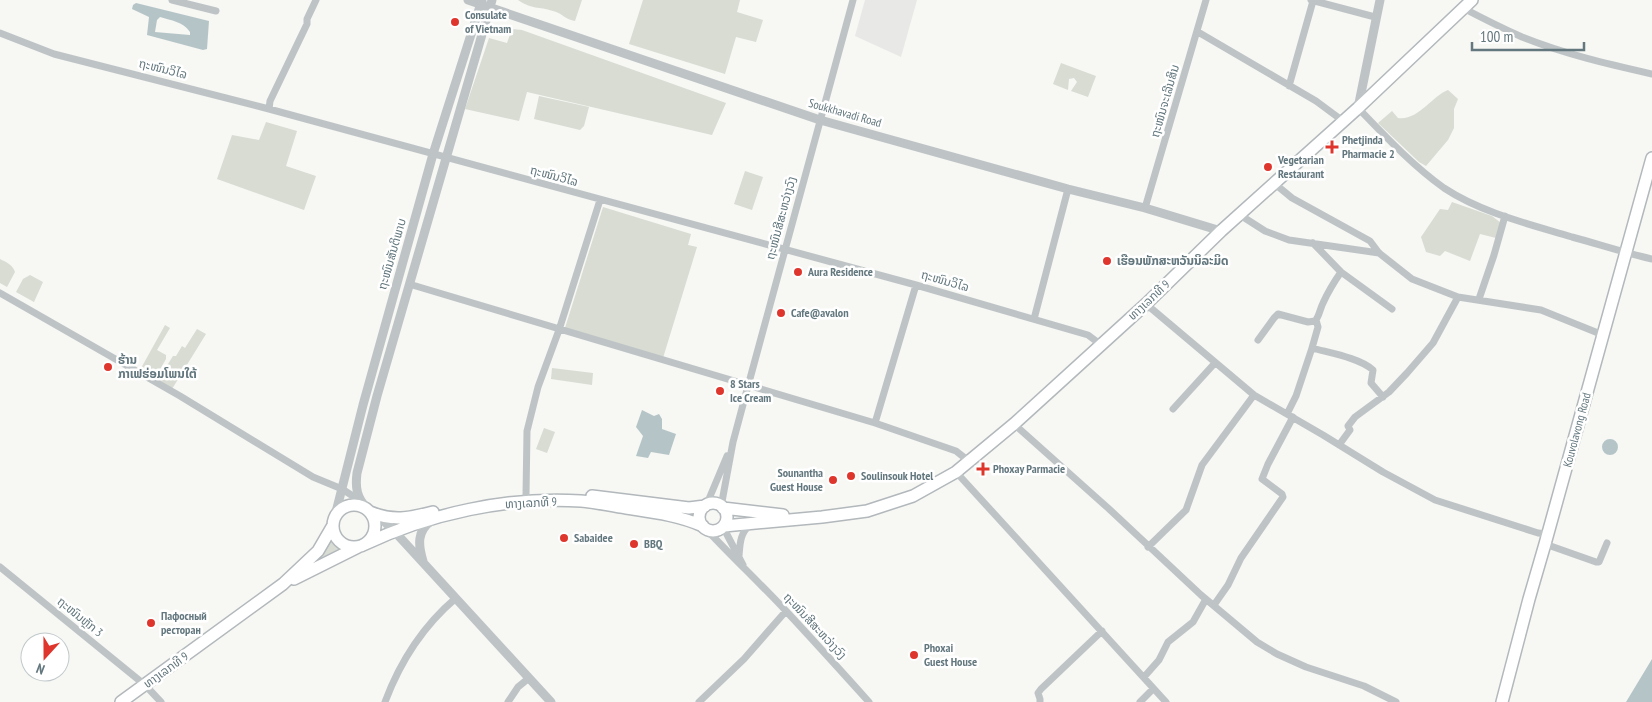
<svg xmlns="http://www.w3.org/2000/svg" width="1652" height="702" viewBox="0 0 1652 702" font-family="'PT Sans Narrow','Noto Sans Lao',sans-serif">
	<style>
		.built { fill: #e8e8e7 }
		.green { fill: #d8dcd3 }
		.water { fill: #b5c5c7; fill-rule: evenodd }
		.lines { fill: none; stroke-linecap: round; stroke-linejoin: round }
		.primary-casing { stroke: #b2b8bb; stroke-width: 14 }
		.minor { stroke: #bec4c6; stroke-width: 7 }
		.tertiary { stroke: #bec4c6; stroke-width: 9 }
		.primary { stroke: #fff; stroke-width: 11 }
		.poi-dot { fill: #de362d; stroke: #fff; stroke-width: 2 }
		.labels { text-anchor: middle; stroke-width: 5; stroke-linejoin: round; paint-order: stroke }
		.poi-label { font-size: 12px; font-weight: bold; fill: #63777e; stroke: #fff; text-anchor: start }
		.street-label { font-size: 12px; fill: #63777e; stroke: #fff }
	</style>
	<rect width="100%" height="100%" fill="#f7f7f4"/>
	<path class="built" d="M865 0H917L901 57 855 36Z"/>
	<path class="green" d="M518 0H582L575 21C566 20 562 13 553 11 538 6 533 10 518 0Z
		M643 0H740L737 12 763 20 756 42 736 37 725 74 629 44Z
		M512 29 522 30 726 103 712 135 527 92 519 121 465 109 489 38 507 43Z
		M1061 63 1096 76 1088 97 1071 91 1077 82 1074 78 1069 79 1068 90 1053 84Z
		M1448 90 1458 99 1454 109V128L1448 140 1426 166 1419 162 1378 123 1392 111 1398 118C1418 121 1432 96 1448 90Z
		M539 96 589 107 584 126 580 130 534 119Z
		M266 122 297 131 286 166 316 176 304 210 217 179 232 135 259 140Z
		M745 171 763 177 752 210 734 204Z
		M1452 202 1492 216 1501 223 1496 238 1480 234 1470 261 1445 251 1440 256 1426 252 1421 237 1440 209 1448 210Z
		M603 207 691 234 688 245 697 247 663 358 565 328Z
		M0 259C6 262 13 265 15 272L7 287 0 283Z
		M30 275 43 282 34 302 16 292 23 279Z
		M165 325 170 328 157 350 166 355V359L155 378 140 370Z
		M197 329 206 334 172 389 158 380 173 356H176L182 346 185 348Z
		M552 368 593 373 592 385 551 379Z
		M544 428 555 432 547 453 536 449Z
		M332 537 344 548 310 566Z"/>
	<path class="water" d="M136 3 209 21 207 49 203 50 147 35 149 17 132 9 133 5ZM160 17C172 21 182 21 190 32V35L155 32 157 20Z
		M642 410 654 416 659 414 662 419V429L676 434 669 455 651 452 648 458 636 456 643 436 636 427Z
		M1602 447a8 8 0 1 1 16 0a8 8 0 1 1-16 0Z
		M1652 659V702H1626Z"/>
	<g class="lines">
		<g class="primary-casing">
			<path id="primary" d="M592 496 689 508 705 506
				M699 517a14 14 0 1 1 28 0a14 14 0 1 1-28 0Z
				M333 526a21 21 0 1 1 42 0a21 21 0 1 1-42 0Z
				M723 508 783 515
				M370 512C394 522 409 518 433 512
				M724 526 822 517 867 511 913 496 956 472 1014 424 1146 304 1221 231 1358 108 1472 0
				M363 545C428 514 509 496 581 501 596 502 611 506 626 508 652 512 678 515 703 526
				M294 579 358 547
				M121 702 283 584 318 551 332 527
				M1502 702 1529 599 1545 544 1652 158"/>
		</g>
		<path class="minor" d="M172 0 216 11
			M1311 0 1375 17
			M1463 8C1482 18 1502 28 1522 37 1564 54 1608 64 1652 74
			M1198 32 1316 101 1343 121
			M0 33 54 54 269 109 916 285 1088 335 1100 344
			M1289 86 1313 1
			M1358 108C1385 136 1412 165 1444 188 1482 213 1529 224 1572 237 1598 244 1625 253 1652 259
			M269 109 270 101 307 24V19L316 0
			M1275 184 1292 198 1370 241 1379 253 1412 279 1458 297 1541 310 1603 335
			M1145 208 1206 0
			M1240 215 1265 231 1289 240 1379 253
			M1341 272 1392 309
			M409 284 875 423 956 451 970 462
			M0 293 180 396 313 477 342 489 359 500
			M1479 299 1494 255 1505 216
			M1146 304 1254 395 1323 435 1383 472 1435 500 1538 533 1548 534
			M1034 319 1068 189
			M1258 340 1274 318 1278 314 1308 322 1315 321C1319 317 1320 309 1323 303 1328 292 1334 282 1341 272L1313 243
			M1312 348C1330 353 1360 358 1373 370L1371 383 1383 397
			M1173 409 1214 364
			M1287 414 1296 396 1312 348 1318 327 1316 320
			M875 423 916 285
			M1014 424 1108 508 1201 595 1257 642 1277 654 1306 667 1364 686 1396 702
			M1339 445 1350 430 1348 426 1355 417 1389 392 1407 373 1433 343 1458 297
			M956 472 1166 702
			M526 495 527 431 538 387 559 330 600 200
			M706 506 727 456
			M721 507 733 442 748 386 853 0
			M723 527 743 565
			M706 529C732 557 760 583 786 611 814 641 842 672 869 702
			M1545 544 1596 562H1599L1607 543
			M1148 547 1186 510 1202 465 1254 395
			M739 556C740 544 740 533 750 525
			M0 567 145 685 161 702
			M1214 605 1228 585 1241 558 1283 497 1282 494 1262 479 1268 464 1293 417
			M1144 677 1159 660 1168 642 1193 622 1206 599
			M385 702C400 662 423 626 456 598
			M508 702 518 687 529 678
			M699 702 744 659 786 611
			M1040 702V699L1038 693 1041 689 1102 631
			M1140 702 1153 689"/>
		<path class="tertiary" d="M468 0 820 120 1068 189 1145 208 1221 231
			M1358 108 1380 0
			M367 509C357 497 355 489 357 473L377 396 492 0
			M378 515 395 532 551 702
			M335 516 363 405 433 154 482 0
			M423 561C418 545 417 531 431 521"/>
		<use href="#primary" class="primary"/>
	</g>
	<g class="poi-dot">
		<circle cx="455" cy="22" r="5"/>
		<path d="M1329.5 139.5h5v5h5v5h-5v5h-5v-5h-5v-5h5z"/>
		<circle cx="1268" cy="167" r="5"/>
		<circle cx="1107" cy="261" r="5"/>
		<circle cx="798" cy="272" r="5"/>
		<circle cx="781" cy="313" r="5"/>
		<circle cx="108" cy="367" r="5"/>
		<circle cx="720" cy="391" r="5"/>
		<path d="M980.5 461.5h5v5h5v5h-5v5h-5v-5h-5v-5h5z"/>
		<circle cx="851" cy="476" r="5"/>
		<circle cx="833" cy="480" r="5"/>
		<circle cx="564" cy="538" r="5"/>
		<circle cx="634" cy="544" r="5"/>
		<circle cx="151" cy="623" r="5"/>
		<circle cx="914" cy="655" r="5"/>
	</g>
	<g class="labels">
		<g class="poi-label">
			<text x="465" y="19">Consulate<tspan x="465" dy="14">of Vietnam</tspan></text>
			<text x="1342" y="144">Phetjinda<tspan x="1342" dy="14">Pharmacie 2</tspan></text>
			<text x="1278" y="164">Vegetarian<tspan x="1278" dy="14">Restaurant</tspan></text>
			<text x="1117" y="265">ເຮືອນພັກສະຫວັນນິລະມິດ</text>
			<text x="808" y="276">Aura Residence</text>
			<text x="791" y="317">Cafe@avalon</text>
			<text x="118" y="364">ຮ້ານ<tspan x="118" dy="14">ກາເຟຮ່ອມໂພນໃຕ້</tspan></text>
			<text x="730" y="388">8 Stars<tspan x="730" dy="14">Ice Cream</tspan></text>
			<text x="993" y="473">Phoxay Parmacie</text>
			<text x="823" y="477" text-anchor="end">Sounantha<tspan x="823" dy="14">Guest House</tspan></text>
			<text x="861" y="480">Soulinsouk Hotel</text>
			<text x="574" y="542">Sabaidee</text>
			<text x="644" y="548">BBQ</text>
			<text x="161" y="620">Пафосный<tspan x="161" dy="14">ресторан</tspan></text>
			<text x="924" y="652">Phoxai<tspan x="924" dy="14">Guest House</tspan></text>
		</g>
		<g class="street-label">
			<text transform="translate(163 69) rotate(14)" y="4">ຖະໜົນວິໄລ</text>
			<text transform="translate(1165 101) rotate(-74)" y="4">ຖະໜົນຈະເລີນສິນ</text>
			<text transform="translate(845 113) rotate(16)" y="4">Soukkhavadi Road</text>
			<text transform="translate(554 176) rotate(15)" y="4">ຖະໜົນວິໄລ</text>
			<text transform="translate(781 218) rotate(-75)" y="4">ຖະໜົນສີສະຫວ່າງວົງ</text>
			<text transform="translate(392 254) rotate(-74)" y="4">ຖະໜົນສັນຕິພາບ</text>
			<text transform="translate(945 281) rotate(16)" y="4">ຖະໜົນວິໄລ</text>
			<text transform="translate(1149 300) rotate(-43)" y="4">ທາງເລກທີ 9</text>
			<text transform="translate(1577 430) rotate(-75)" y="4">Kouvolavong Road</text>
			<text transform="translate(531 503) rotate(-3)" y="4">ທາງເລກທີ 9</text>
			<text transform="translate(80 617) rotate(39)" y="4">ຖະໜົນຫຼັກ 3</text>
			<text transform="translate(815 626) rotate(47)" y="4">ຖະໜົນສີສະຫວ່າງວົງ</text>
			<text transform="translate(166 670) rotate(-36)" y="4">ທາງເລກທີ 9</text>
		</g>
	</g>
	<g transform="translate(45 657) rotate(201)"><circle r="24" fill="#ffffff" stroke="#c1c9cb"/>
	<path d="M0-4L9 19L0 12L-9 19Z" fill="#de362d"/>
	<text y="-8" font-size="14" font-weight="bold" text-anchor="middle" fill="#63777e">N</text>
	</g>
	<path d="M1472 42v8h112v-8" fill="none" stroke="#63777e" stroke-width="2.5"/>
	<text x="1480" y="42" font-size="15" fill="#63777e" stroke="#ffffff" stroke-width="4" paint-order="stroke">100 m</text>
</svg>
